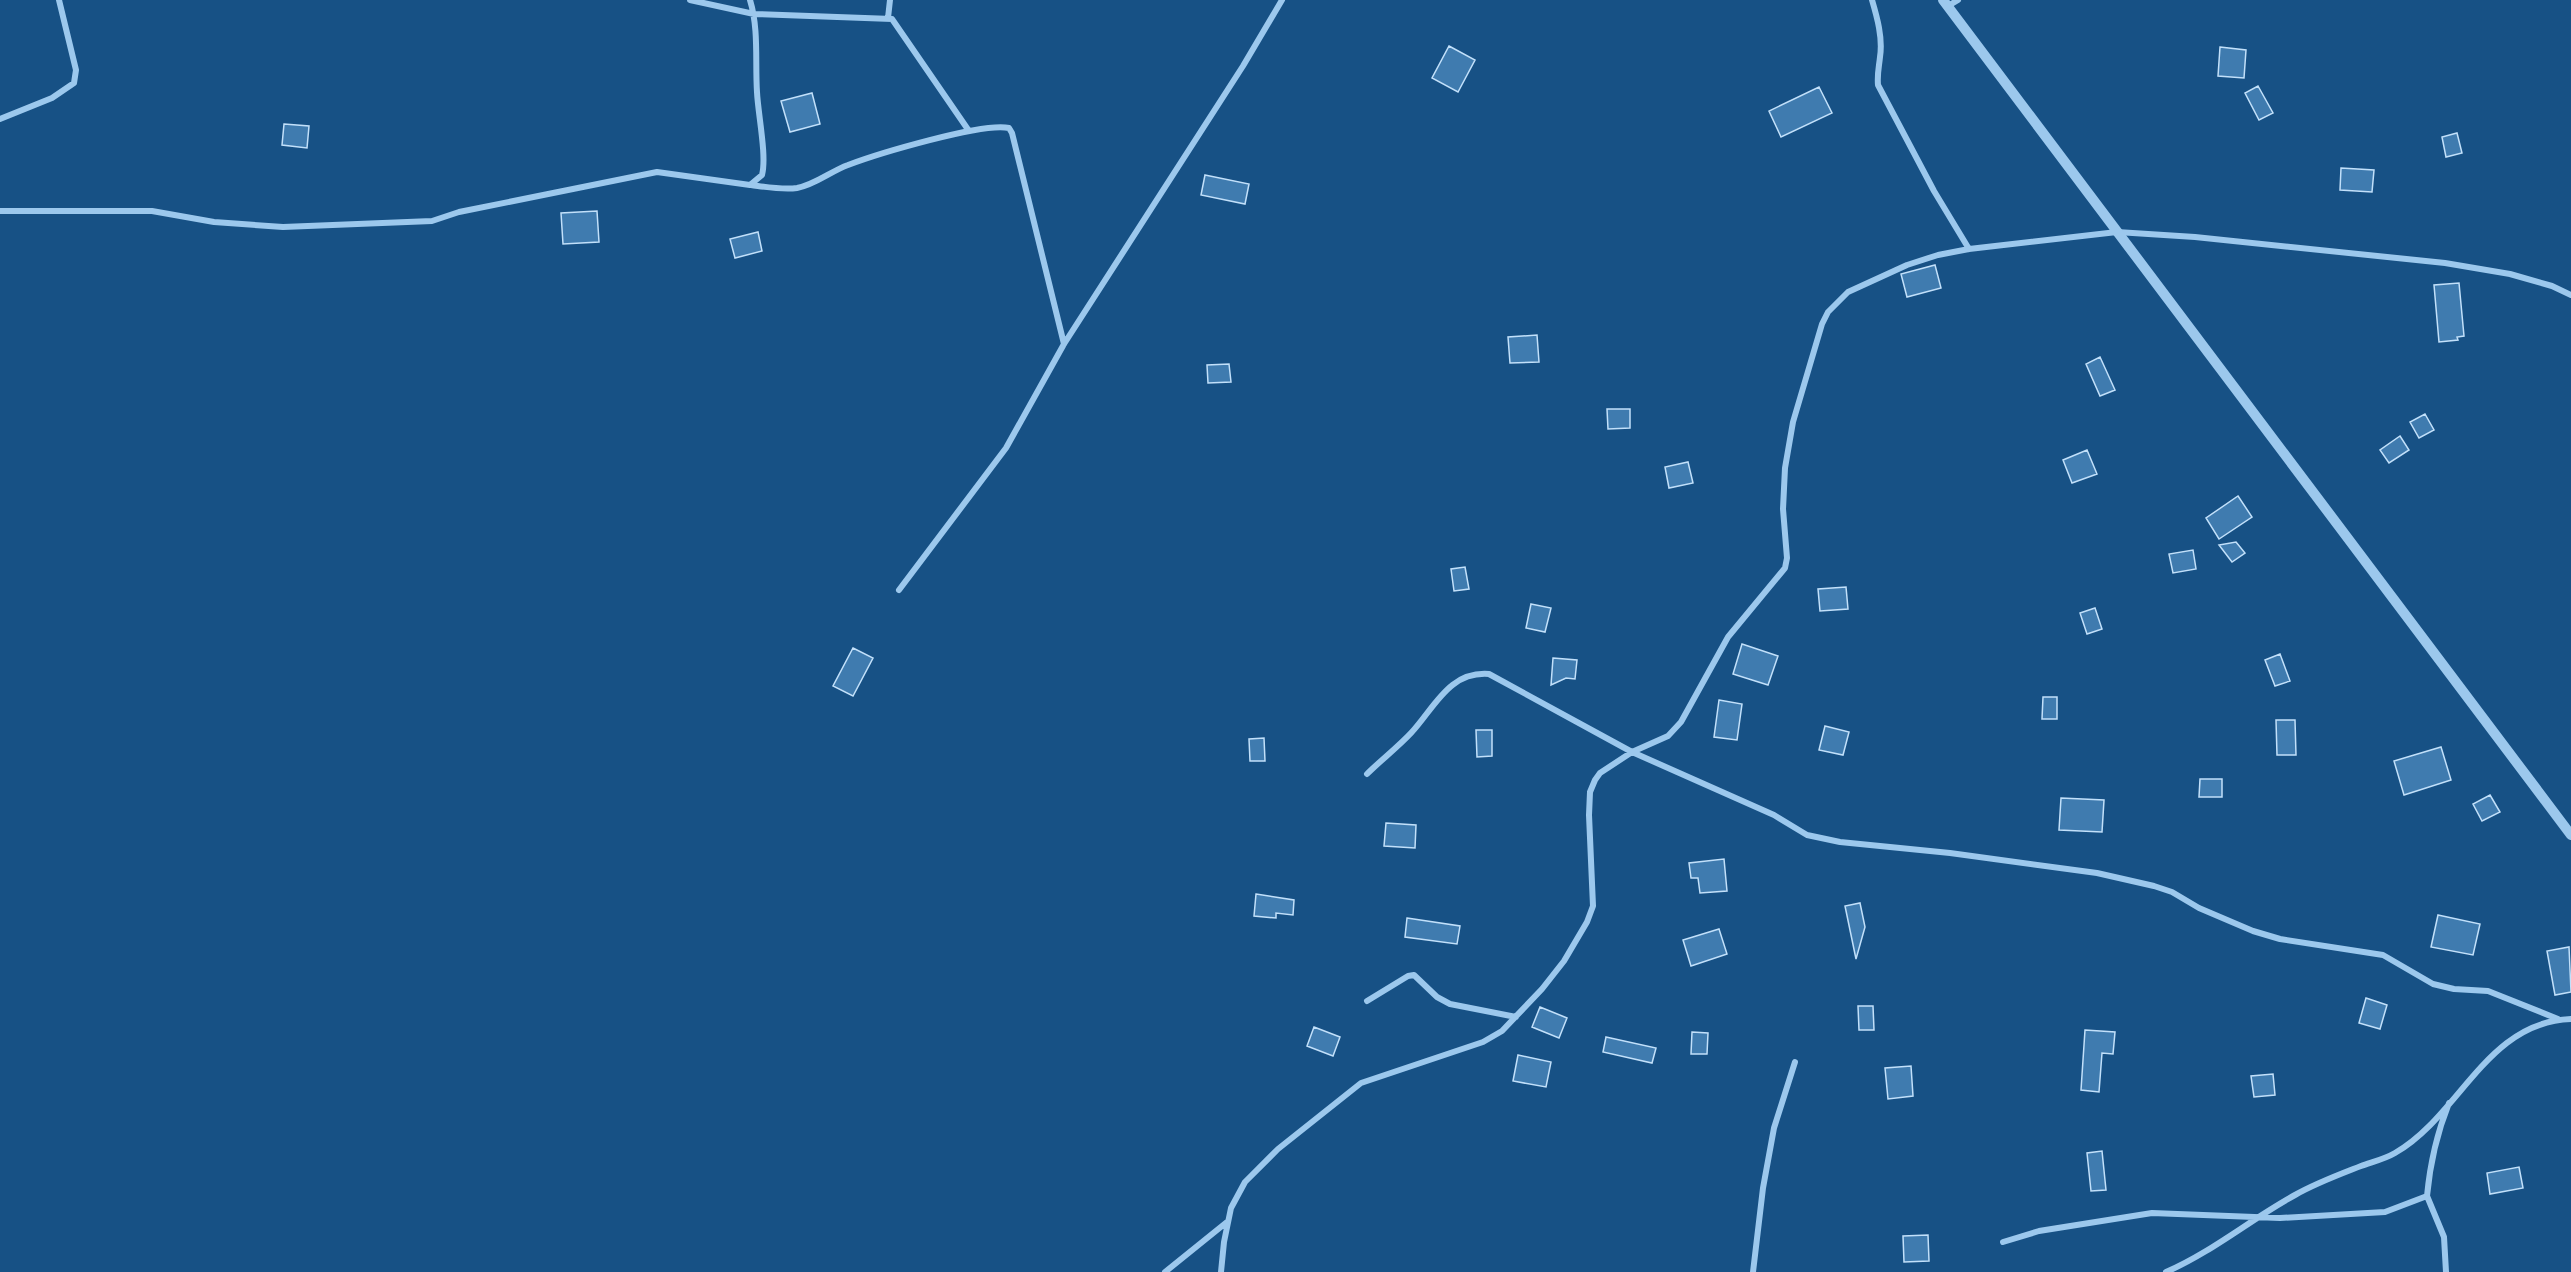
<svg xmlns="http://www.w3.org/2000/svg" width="2571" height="1272" viewBox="0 0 2571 1272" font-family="'Sofia Sans Condensed',sans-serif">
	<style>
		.building { fill: #3f7baf; stroke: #c2e0fa; stroke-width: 1.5 }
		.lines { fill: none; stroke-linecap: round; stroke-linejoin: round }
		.minor { stroke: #9cc8ed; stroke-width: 6 }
		.tertiary { stroke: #9cc8ed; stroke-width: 10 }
	</style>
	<rect width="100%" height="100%" fill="#175185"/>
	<path class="building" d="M1449 46 1475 60 1458 92 1432 78Z
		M2220 47 2246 50 2244 78 2218 76Z
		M2258 86 2273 113 2259 120 2245 93Z
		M1819 87 1832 113 1781 137 1769 111Z
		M812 93 820 124 790 132 781 101Z
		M284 124 309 126 307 148 282 145Z
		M2457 133 2462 153 2446 157 2442 137Z
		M2341 168 2374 170 2372 192 2340 190Z
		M1205 175 1249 184 1245 204 1201 195Z
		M597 211 599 242 563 244 561 213Z
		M758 232 762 251 735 258 730 239Z
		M1935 265 1941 288 1907 297 1901 274Z
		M2459 283 2464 336 2457 337 2458 340 2439 342 2434 285Z
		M1537 335 1539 362 1510 363 1508 337Z
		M2100 357 2115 390 2100 396 2086 364Z
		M1229 364 1231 382 1208 383 1207 365Z
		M1607 409H1630V428L1608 429Z
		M2425 414 2434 430 2419 438 2410 422Z
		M2400 436 2409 450 2389 463 2380 450Z
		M2087 450 2097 474 2072 483 2063 460Z
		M1688 462 1693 483 1669 488 1665 467Z
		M2238 496 2252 517 2219 539 2206 518Z
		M2236 542 2245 553 2232 562 2219 545Z
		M2193 550 2196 569 2173 573 2169 554Z
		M1465 567 1469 589 1454 591 1451 569Z
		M1846 587 1848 609 1820 611 1818 589Z
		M1531 604 1551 608 1545 632 1526 628Z
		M2095 608 2102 629 2087 634 2080 613Z
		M1742 644 1778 656 1768 685 1733 674Z
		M853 648 873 658 853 696 833 686Z
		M2280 654 2290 681 2275 686 2265 660Z
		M1553 658 1577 660 1575 679 1566 678 1551 685Z
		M2043 697H2057V719H2042Z
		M1719 700 1742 704 1737 740 1714 737Z
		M2276 720H2295L2296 755H2277Z
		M1825 726 1849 732 1843 755 1819 750Z
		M1476 730H1492V756L1477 757Z
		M1264 738 1265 761H1250L1249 739Z
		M2441 747 2451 780 2404 795 2394 761Z
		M2200 779H2222V797H2199Z
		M2490 795 2500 812 2482 821 2473 804Z
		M2061 798 2104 800 2102 832 2059 830Z
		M1386 823 1416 825 1415 848 1384 846Z
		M1724 859 1727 891 1700 893 1698 878H1691L1689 863Z
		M1256 894 1294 900 1293 915 1276 913V918L1254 916Z
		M1860 903 1865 927 1856 959 1845 906Z
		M2438 915 2480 924 2473 955 2431 947Z
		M1407 918 1460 926 1457 944 1405 937Z
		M1719 929 1727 954 1691 966 1683 940Z
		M2569 947 2571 992 2555 995 2547 951Z
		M2366 998 2387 1005 2380 1029 2359 1023Z
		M1858 1006H1873L1874 1030H1859Z
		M1540 1007 1567 1018 1559 1038 1532 1027Z
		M1314 1027 1340 1037 1333 1056 1307 1046Z
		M2085 1030 2115 1032 2113 1054 2102 1053 2099 1092 2081 1090Z
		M1692 1032 1708 1033 1707 1054H1691Z
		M1606 1037 1656 1048 1652 1063 1603 1052Z
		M1518 1055 1551 1062 1546 1087 1513 1081Z
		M1911 1066 1913 1096 1888 1099 1885 1068Z
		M2273 1074 2275 1095 2254 1097 2251 1076Z
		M2102 1151 2106 1190 2091 1191 2087 1153Z
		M2519 1167 2523 1188 2490 1194 2487 1173Z
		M1928 1235 1929 1261 1904 1262 1903 1236Z"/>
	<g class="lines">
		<path class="minor" d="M690 0 754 14 892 19 969 131
			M1872 0C1877 17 1883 38 1880 57 1879 67 1877 74 1878 85L1934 191 1969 249
			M1948 6 1958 0
			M888 18 890 0
			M0 119 52 98 74 83 76 70 59 0
			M751 185C766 187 782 190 797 188 815 185 831 171 848 165 877 154 983 122 1009 128L1012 133 1064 344
			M0 211H152L214 222 283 227 432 221 459 212 657 172 750 185 762 175C767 156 758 114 757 92 755 62 759 29 750 0
			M899 590 1006 448 1064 344 1243 66 1282 0
			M1367 774C1381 760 1398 747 1411 733 1435 707 1449 671 1489 674L1632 752 1774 815 1807 835 1840 842 1950 853 2097 873 2154 886 2172 892 2199 908 2253 931 2280 939 2383 955 2433 984 2454 989 2488 991 2558 1019
			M1367 1001 1408 976 1414 975 1437 997 1450 1004 1516 1017
			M2427 1196 2444 1237 2446 1272
			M2003 1242 2039 1231 2152 1213 2280 1218 2385 1212 2427 1196C2430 1164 2437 1133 2449 1103
			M1165 1272 1227 1222
			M1221 1272 1224 1242 1231 1208 1245 1182 1278 1149 1361 1083 1483 1042 1502 1031 1542 989 1564 961 1587 922 1593 906 1589 815 1590 792 1595 780 1600 773 1632 752 1668 736 1681 722 1728 637 1785 568 1787 558 1783 509 1785 468 1793 422 1822 324 1828 312 1848 292 1907 265 1938 255 1969 249 2117 232 2195 237 2445 263 2510 274 2552 286 2571 295
			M1753 1272 1763 1188 1774 1128 1795 1062
			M2166 1272C2212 1252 2251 1219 2295 1195 2316 1183 2338 1175 2361 1166 2372 1162 2385 1159 2395 1153 2460 1116 2486 1022 2571 1019"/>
		<path class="tertiary" d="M1943 0 2571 835"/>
	</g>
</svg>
